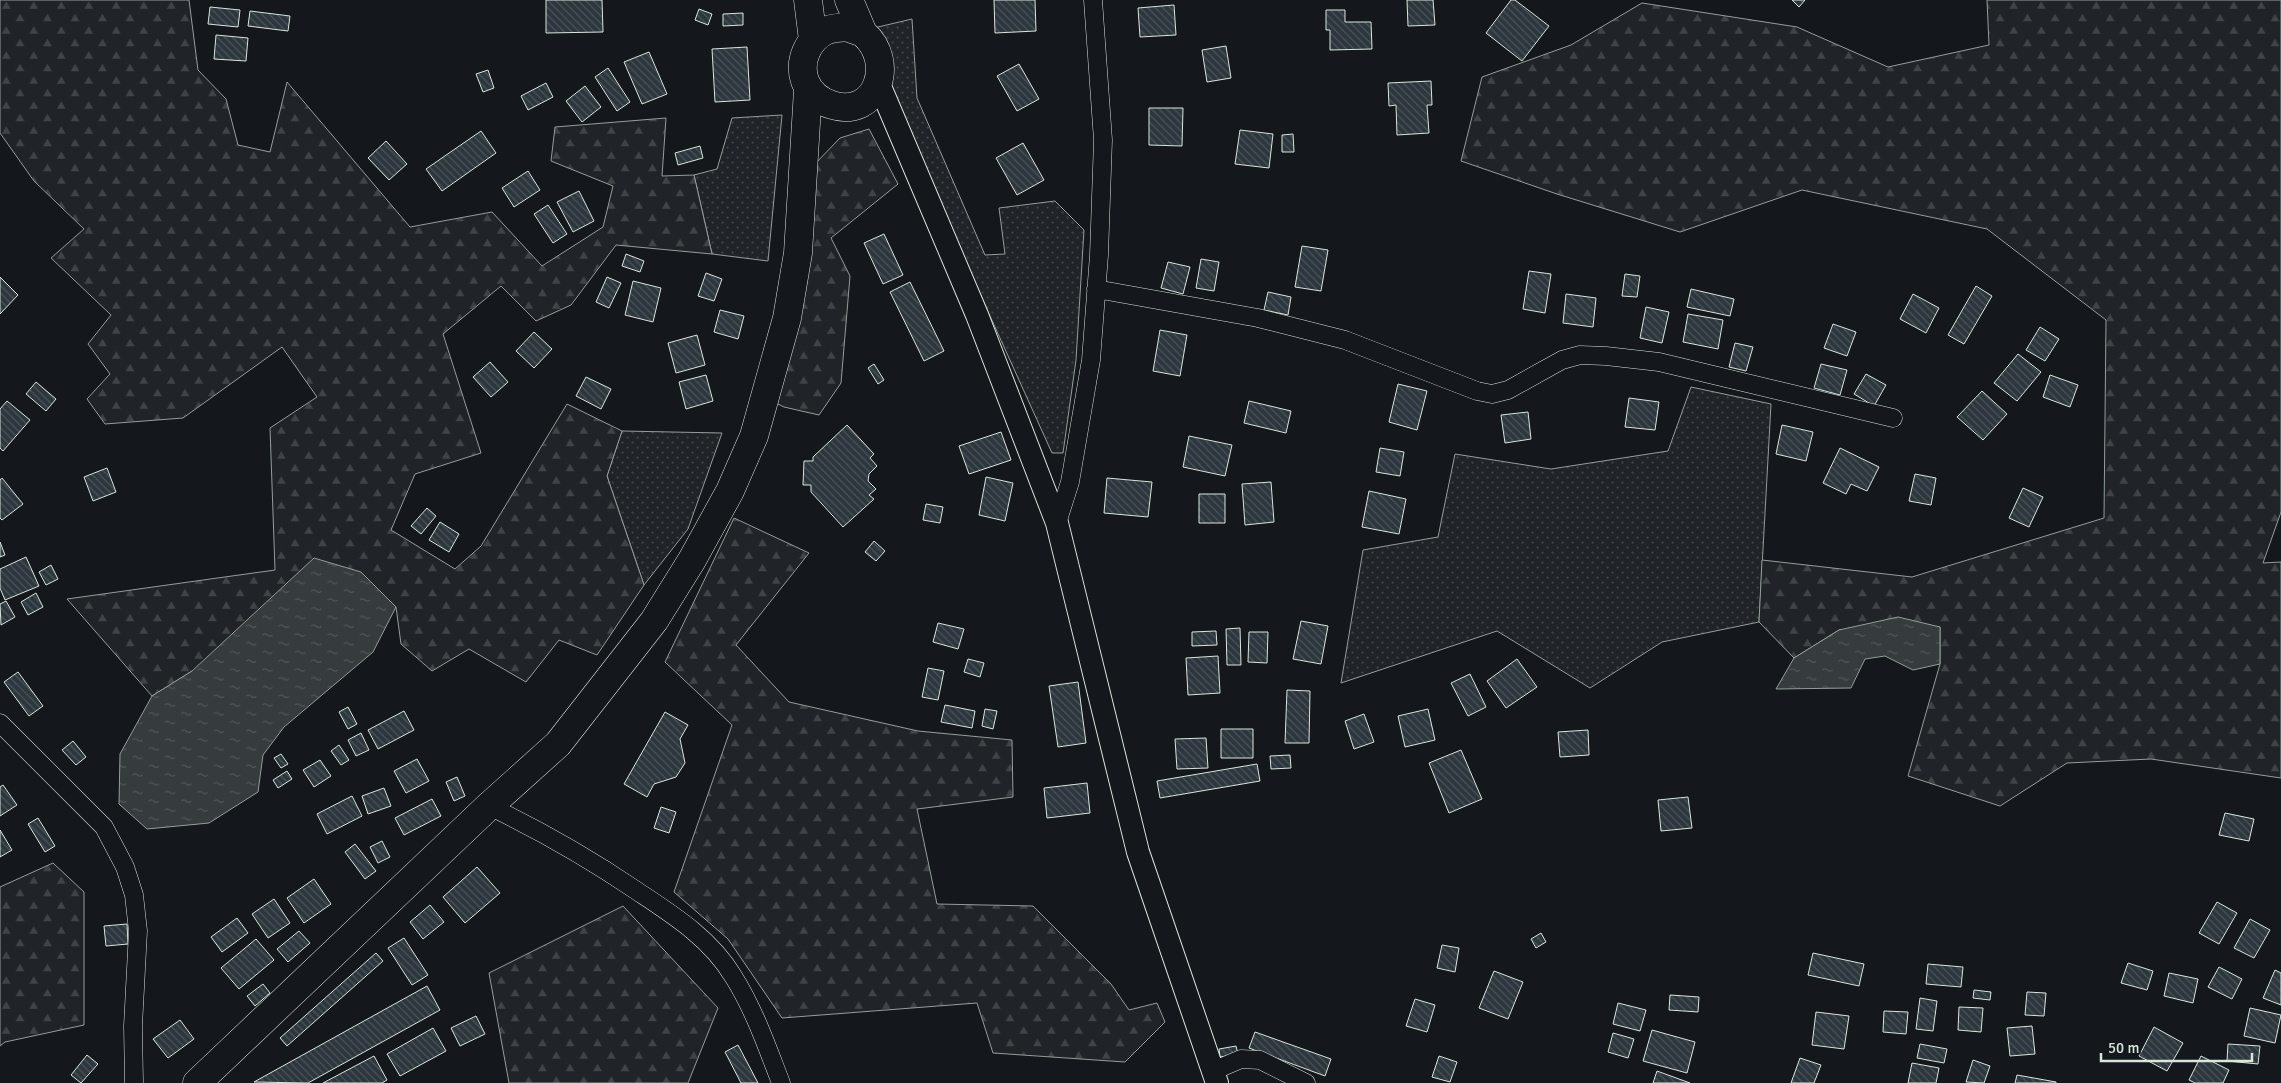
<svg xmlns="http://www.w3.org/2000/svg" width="2281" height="1083" viewBox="0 0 2281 1083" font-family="Signika,sans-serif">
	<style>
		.grass { fill: url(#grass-dots); stroke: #939e99 }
		.forest { fill: url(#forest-firs); stroke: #939e99 }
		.water { fill: url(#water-ripples); stroke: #939e99 }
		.building { fill: url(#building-back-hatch); stroke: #d8e6dc }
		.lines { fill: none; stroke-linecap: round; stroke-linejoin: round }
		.minor-casing { stroke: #d8e6dc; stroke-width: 19 }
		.tertiary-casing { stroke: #d8e6dc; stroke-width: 24 }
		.primary-casing { stroke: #d8e6dc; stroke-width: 29 }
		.minor { stroke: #14181c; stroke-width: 18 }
		.tertiary { stroke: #14181c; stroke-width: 22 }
		.primary { stroke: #14181c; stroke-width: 28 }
	</style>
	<defs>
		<pattern id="grass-dots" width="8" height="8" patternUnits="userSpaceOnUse" patternTransform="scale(1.25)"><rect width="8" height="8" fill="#202428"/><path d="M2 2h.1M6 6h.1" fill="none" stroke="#404447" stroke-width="1.8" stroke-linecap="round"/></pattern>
		<pattern id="forest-firs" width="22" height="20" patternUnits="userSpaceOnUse" patternTransform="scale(1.25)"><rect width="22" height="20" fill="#202428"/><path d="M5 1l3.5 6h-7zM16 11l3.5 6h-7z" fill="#404447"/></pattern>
		<pattern id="water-ripples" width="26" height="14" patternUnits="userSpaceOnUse" patternTransform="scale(1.25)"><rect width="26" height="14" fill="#363b3e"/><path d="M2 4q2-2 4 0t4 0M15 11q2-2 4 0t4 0" fill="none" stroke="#525759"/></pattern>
		<pattern id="building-back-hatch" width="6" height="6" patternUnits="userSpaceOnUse" patternTransform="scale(1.25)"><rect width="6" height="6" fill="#2c363c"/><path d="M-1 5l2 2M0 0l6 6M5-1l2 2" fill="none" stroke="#4a5358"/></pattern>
	</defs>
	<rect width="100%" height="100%" fill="#14181c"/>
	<path class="grass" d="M912 19 917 98 985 255 1005 254 999 208 1055 201 1084 230 1076 360 1063 453H1052L861 31Z
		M782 115 768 261 712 254 694 175 717 169 732 118Z
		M1691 387 1771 404 1759 622 1662 642 1590 688 1497 631 1341 683 1363 550 1438 537 1455 454 1551 469 1668 451Z
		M622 431 722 433 688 529 644 585 607 476Z"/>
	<path class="forest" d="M0 0H189L198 70 226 99 238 145 270 152 287 82 410 227 492 212 542 266 603 227 613 186 551 161 555 127 666 118 662 176 694 175 712 254 616 245 571 305 536 321 501 286 443 334 481 453 415 474 391 530 455 569 481 546 567 404 622 431 607 476 644 585 597 655 559 640 526 682 469 649 432 671 401 644 396 607 192 671 152 696 67 599 275 570 270 428 317 397 282 347 183 418 105 424 87 399 110 374 88 344 111 315 51 258 84 229 34 181 0 133Z
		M1987 0H2281V512L2263 563 2281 562V778L2151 759 2067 763 2000 806 1908 776 1940 664V627L1839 630 1794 658 1759 622 1762 560 1912 577 2104 518 2106 320 1987 229 1802 190 1680 232 1557 194 1461 161 1482 77 1571 45 1642 3 1797 27 1888 67 1989 45Z
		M869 129 898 184 831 238 850 276 841 383 819 415 784 407 774 402 812 167 840 138Z
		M734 518 809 553 736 645 789 702 918 731 1012 740 1013 797 917 809 937 904 1033 906 1111 984 1129 1010 1157 1003 1165 1022 1125 1062 993 1053 977 1003 782 1018 728 939 674 892 732 725 665 662Z
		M53 863 84 892V1025L5 1042 0 1046V887Z
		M623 906 718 1008 688 1083H509L489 973Z"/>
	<path class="water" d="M314 558 361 572 396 607 373 652 284 727 263 755 258 792 209 823 147 829 119 804 120 754 152 696 192 671Z
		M1898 617 1940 627V664L1913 670 1885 656 1865 659 1851 688 1776 689 1794 658 1839 630Z"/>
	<path class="building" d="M546 0H602L603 32 546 33Z
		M994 0H1035L1036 31 995 33Z
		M1407 0H1433L1435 25 1408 26Z
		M1511 0H1515L1549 26 1522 61 1486 33Z
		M1792 0H1805L1799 7Z
		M1174 5 1176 35 1140 37 1138 8Z
		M210 7 240 10 238 27 208 24Z
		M699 9 712 14 708 25 695 20Z
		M1326 10H1345V22H1371L1372 49 1330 50V30H1326Z
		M250 11 290 16 288 31 248 26Z
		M743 13V25L723 26V14Z
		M216 35 248 38 246 61 214 59Z
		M1226 46 1231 78 1207 82 1202 50Z
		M747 47 750 100 715 102 712 49Z
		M649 52 667 94 642 104 624 62Z
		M1019 64 1039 99 1017 111 997 76Z
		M608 68 630 102 617 111 595 77Z
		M488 70 494 88 483 92 476 74Z
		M1431 81 1432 105H1427L1429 133 1397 135 1396 105 1389 106 1388 83Z
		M546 83 553 97 528 110 521 96Z
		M585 86 601 107 582 122 566 101Z
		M1149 108H1183L1182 146 1149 145Z
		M1240 130 1273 134 1269 168 1235 164Z
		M481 131 496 153 442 191 426 169Z
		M1293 134 1294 152H1282V135Z
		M386 141 407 164 389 180 368 158Z
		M1023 143 1044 180 1017 195 996 158Z
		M700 146 703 158 678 165 675 153Z
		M528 171 540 190 514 207 502 188Z
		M579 191 594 221 573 232 557 202Z
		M548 205 567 234 553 243 534 214Z
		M884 234 903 275 883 284 864 243Z
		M1302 246 1328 250 1321 291 1295 287Z
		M626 254 644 261 640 272 622 266Z
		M1201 259 1219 262 1214 291 1196 288Z
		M1168 262 1190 267 1183 294 1161 288Z
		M1529 271 1551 274 1545 313 1523 309Z
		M706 273 722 279 714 301 698 296Z
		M1625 274 1640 276 1637 297 1622 296Z
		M0 277 18 295 0 314Z
		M607 277 621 283 609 308 596 302Z
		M633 281 661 288 653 322 625 315Z
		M910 282 944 351 924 361 890 292Z
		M1976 286 1992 296 1964 344 1948 335Z
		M1691 289 1734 299 1730 316 1687 307Z
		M1268 292 1291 297 1288 315 1264 310Z
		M1566 294 1596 298 1593 327 1563 323Z
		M1913 294 1939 308 1926 333 1900 319Z
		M1646 307 1669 312 1662 343 1640 338Z
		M720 310 744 316 738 339 714 332Z
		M1688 314 1723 320 1718 349 1683 342Z
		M1833 324 1856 332 1847 356 1824 348Z
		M2040 327 2059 339 2045 361 2026 350Z
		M1160 330 1187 335 1180 376 1153 371Z
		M534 332 552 349 534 368 516 351Z
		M697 335 705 365 676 373 668 343Z
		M1735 343 1753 347 1746 371 1729 367Z
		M2018 354 2041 372 2017 401 1994 383Z
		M490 362 508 382 491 397 473 377Z
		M874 364 884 380 878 384 868 368Z
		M1821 364 1847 370 1840 395 1814 388Z
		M1866 374 1886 385 1874 406 1854 394Z
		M706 375 713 401 686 409 679 382Z
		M2050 375 2078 385 2070 407 2043 397Z
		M586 377 611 389 601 409 576 396Z
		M36 382 56 399 46 411 26 394Z
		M1398 384 1427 391 1417 430 1389 422Z
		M1982 391 2007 414 1983 440 1957 417Z
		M1629 398 1659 402 1655 430 1625 427Z
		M7 401 30 420 3 451 0 448V409Z
		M1249 401 1291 411 1286 433 1244 423Z
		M1528 412 1531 439 1505 443 1501 415Z
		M847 425 874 454 870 458 877 466 869 474 868 481 876 489 869 495 874 499 843 527 811 492V485H803L804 461H813V457Z
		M1782 425 1813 432 1806 461 1776 454Z
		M1001 432 1011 460 969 474 959 446Z
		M1189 436 1232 445 1225 476 1183 467Z
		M1380 448 1404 452 1400 476 1376 472Z
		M1840 448 1879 467 1867 491 1851 484 1846 494 1823 483Z
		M107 468 116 492 93 501 84 477Z
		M1915 474 1936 478 1931 505 1909 501Z
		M986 477 1013 483 1005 521 979 515Z
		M2 478 23 504 2 520 0 518V480Z
		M1107 478 1152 482 1148 517 1104 513Z
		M1271 482 1274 522 1245 525 1242 484Z
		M2023 488 2043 497 2029 527 2009 518Z
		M1369 491 1406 499 1399 534 1362 527Z
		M1199 494H1225V523H1199Z
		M926 504 943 507 940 523 923 520Z
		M427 508 436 516 421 534 411 526Z
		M440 522 459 534 449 552 429 540Z
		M874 541 885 551 876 561 865 552Z
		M0 542 5 555 0 557Z
		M26 557 39 586 5 600 0 588V569Z
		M51 565 58 579 46 585 39 572Z
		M36 593 43 607 28 615 21 602Z
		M6 601 15 617 1 625 0 604Z
		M1301 621 1328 626 1321 664 1293 659Z
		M938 623 964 629 958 649 933 642Z
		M1240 628 1241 665H1227L1226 629Z
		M1216 631 1217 645 1192 646V632Z
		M1249 632H1268L1267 663 1248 662Z
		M1218 656 1220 693 1188 695 1186 658Z
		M968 659 984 663 980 677 964 672Z
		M1517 659 1537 687 1506 708 1487 681Z
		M928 668 944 671 938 700 922 697Z
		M18 672 43 706 29 716 4 682Z
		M1470 674 1486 707 1468 716 1451 683Z
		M1078 682 1086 743 1058 747 1049 686Z
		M1287 690 1310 691 1309 743H1285Z
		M945 705 975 711 972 728 941 722Z
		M348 707 357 724 348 729 339 712Z
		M985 709 997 711 993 729 982 726Z
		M1428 709 1435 740 1405 747 1398 716Z
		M404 711 414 730 378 749 368 730Z
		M665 712 688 725 680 739 685 763 676 777 654 784 647 797 624 784Z
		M1364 714 1374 742 1354 749 1345 721Z
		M1221 729H1253V758H1221Z
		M1588 730 1589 755 1560 757 1558 732Z
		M361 733 369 750 356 756 348 740Z
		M1206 738 1208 768 1177 769 1175 739Z
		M73 741 86 757 76 765 62 750Z
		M339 745 349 760 341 765 331 751Z
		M1461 750 1482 799 1449 813 1429 763Z
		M281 754 288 764 281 768 274 758Z
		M1290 755 1291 768 1271 769 1270 756Z
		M417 759 429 781 406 793 394 771Z
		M320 760 331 776 314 787 303 770Z
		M1257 764 1260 781 1160 798 1157 781Z
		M287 771 292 779 278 788 273 780Z
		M457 777 465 796 454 801 446 782Z
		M1087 783 1090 813 1047 818 1044 788Z
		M3 785 17 805 0 816V787Z
		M384 788 391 806 368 814 362 796Z
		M352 796 362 816 327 834 317 814Z
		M1688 797 1692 828 1661 831 1658 800Z
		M432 799 441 816 404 835 395 818Z
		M661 807 676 812 669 833 654 828Z
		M2225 813 2254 819 2249 841 2219 835Z
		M38 818 55 846 45 852 28 824Z
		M0 830 12 850 0 857Z
		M382 841 390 857 378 863 370 847Z
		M355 844 376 871 365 879 345 852Z
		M477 867 500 893 465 923 443 897Z
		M314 879 331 904 304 923 287 898Z
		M274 899 290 923 268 938 252 914Z
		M2217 902 2237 913 2219 944 2199 933Z
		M430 905 444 922 423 939 410 922Z
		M237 918 248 933 222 952 211 937Z
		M2250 919 2270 930 2254 958 2234 948Z
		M127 924 128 944 106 946 104 926Z
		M299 931 310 943 288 962 277 949Z
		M1541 933 1546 942 1536 948 1531 939Z
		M404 938 428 975 412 985 388 948Z
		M256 939 274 960 239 989 221 968Z
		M1442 945 1459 948 1455 972 1437 968Z
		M376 953 383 961 287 1046 280 1038Z
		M1813 953 1864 964 1859 986 1808 975Z
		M2128 963 2153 971 2147 990 2121 983Z
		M1928 964 1963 967 1961 987 1926 984Z
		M2219 967 2242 979 2232 999 2208 987Z
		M2275 970 2281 973V1005L2263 998Z
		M1494 971 1523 982 1508 1019 1479 1008Z
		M2169 973 2198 979 2193 1003 2164 996Z
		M263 984 270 993 255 1006 247 996Z
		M427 986 440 1010 308 1083 254 1082Z
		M1974 990 1991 992 1990 1000 1973 998Z
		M2027 992 2046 993 2044 1016 2025 1015Z
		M1670 995 1699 997 1698 1012 1669 1010Z
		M1920 998 1937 1001 1933 1031 1916 1029Z
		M1415 999 1435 1005 1427 1032 1406 1026Z
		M1618 1003 1646 1010 1640 1031 1613 1024Z
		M1959 1007 1983 1008 1981 1032 1958 1030Z
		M2250 1008 2281 1015 2275 1043 2244 1036Z
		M1884 1011 1908 1012 1906 1034 1883 1032Z
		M1816 1012 1849 1016 1844 1049 1812 1045Z
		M476 1016 485 1034 460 1046 451 1028Z
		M180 1020 194 1039 168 1058 153 1039Z
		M2032 1026 2035 1054 2010 1056 2007 1028Z
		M2154 1027 2183 1043 2167 1071 2139 1056Z
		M433 1028 446 1051 400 1076 387 1054Z
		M1652 1030 1695 1042 1687 1073 1643 1061Z
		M1255 1032 1331 1059 1325 1076 1249 1048Z
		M1613 1033 1634 1039 1628 1058 1608 1052Z
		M1920 1044 1947 1049 1944 1063 1917 1058Z
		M2228 1044 2260 1046 2258 1064 2227 1061Z
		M738 1045 758 1083H741L725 1052Z
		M1236 1046 1238 1054 1220 1057 1219 1049Z
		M87 1055 98 1064 81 1083 71 1075Z
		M374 1056 387 1080 382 1083H323Z
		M1439 1056 1457 1062 1450 1082 1432 1077Z
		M2201 1056 2229 1070 2223 1083H2195L2189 1080Z
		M1800 1058 1821 1065 1814 1083H1791Z
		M1973 1060 1990 1066 1984 1083 1966 1082Z
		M1912 1063 1939 1068 1936 1083H1908Z
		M1657 1071 1690 1083H1653Z
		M2017 1075 2056 1082V1083H2015Z"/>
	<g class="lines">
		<g class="minor-casing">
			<path id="minor" d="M1096 289 1258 318 1345 340 1477 391 1492 394 1508 390 1562 360 1580 355 1606 356 1659 362 1893 418
				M1057 523 1070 482 1091 360 1099 255 1103 140 1093 0
				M0 723 104 827 125 867 134 895 138 931 133 1026 134 1083
				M489 806C541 831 590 859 637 891 673 915 710 938 733 976 754 1009 767 1047 781 1083
				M1213 1071 1241 1059 1260 1060 1306 1083"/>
		</g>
		<g class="tertiary-casing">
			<path id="tertiary" d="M879 84 977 315 1057 523 1138 852 1217 1083"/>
		</g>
		<g class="primary-casing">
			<path id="primary" d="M808 0 813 40
				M849 0 863 33
				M846 27C852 29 860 31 864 34 896 62 877 119 832 105 819 101 810 94 805 81 798 61 808 39 827 30 833 28 840 28 846 27Z
				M197 1083 489 806 558 744 654 621 692 560 730 491 754 436 787 318 798 253 808 90"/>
		</g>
		<use href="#minor" class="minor"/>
		<use href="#tertiary" class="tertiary"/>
		<use href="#primary" class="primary"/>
	</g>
	<path d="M2101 1053v8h151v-8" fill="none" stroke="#d8e6dc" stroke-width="2.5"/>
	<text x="2108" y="1053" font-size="15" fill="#d8e6dc" stroke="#14181c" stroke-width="4" paint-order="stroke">50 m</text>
</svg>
